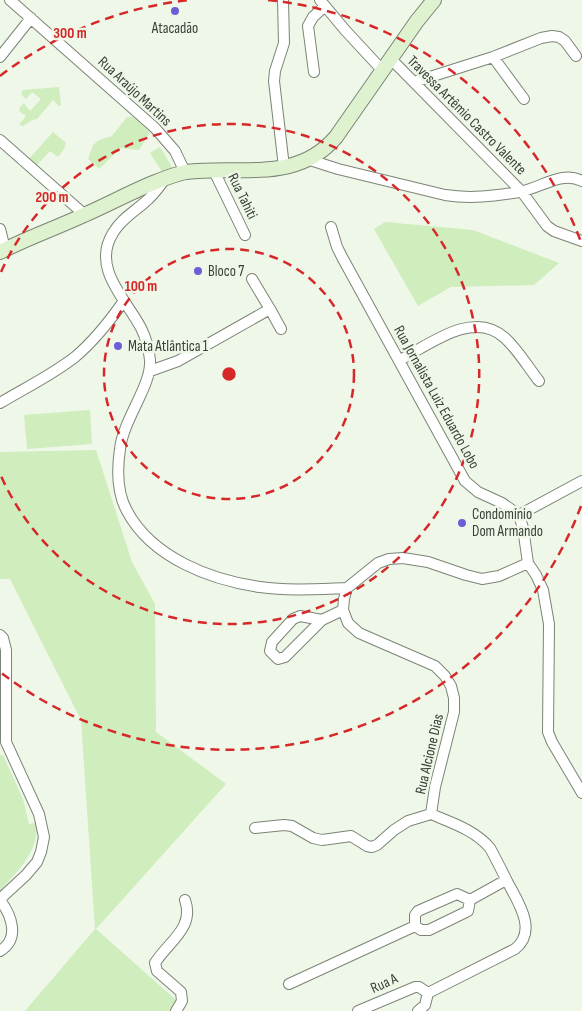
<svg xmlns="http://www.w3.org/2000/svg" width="582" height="1011" viewBox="0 0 582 1011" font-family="'Sofia Sans Condensed',sans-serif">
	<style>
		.green { fill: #cfedbd }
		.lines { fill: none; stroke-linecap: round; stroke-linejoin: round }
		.street-casing { stroke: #7b8476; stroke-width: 12 }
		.secondary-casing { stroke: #7b8476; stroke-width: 16 }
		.street { stroke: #fff; stroke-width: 10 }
		.secondary { stroke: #def2cf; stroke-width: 14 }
		.ring { fill: none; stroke: #d62828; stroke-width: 2.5; stroke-dasharray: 9 6 }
		.poi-dot { fill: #6b5fd8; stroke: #eef7e8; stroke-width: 2 }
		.labels { text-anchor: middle; stroke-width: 5; stroke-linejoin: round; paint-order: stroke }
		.poi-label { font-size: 15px; fill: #3a3e37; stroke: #eef7e8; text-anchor: start }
		.street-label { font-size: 15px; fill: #3a3e37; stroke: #eef7e8 }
		.centre { fill: #d62828; stroke: #eef7e8; stroke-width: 2.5 }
		.ring-label { font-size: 15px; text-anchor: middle; font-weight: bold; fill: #d62828; stroke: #eef7e8; stroke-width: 5; stroke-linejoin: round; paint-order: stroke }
	</style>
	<rect width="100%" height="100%" fill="#eef7e8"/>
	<path class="green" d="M59 87 61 105 59 106 53 100 37 119 32 120 23 126 19 125 26 116 19 111 20 107 24 103 30 111 41 99 32 92 26 99 21 94 23 90Z
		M127 117H133L150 132 139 150 121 148 99 169 88 159 93 145 99 140 112 136Z
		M53 132 66 143 64 149 58 157 50 151 35 167 28 160Z
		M160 147 172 167 163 173 150 153Z
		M385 222 473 230 559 263 534 285 451 287 418 306 374 229Z
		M90 410 92 444 27 449 24 415Z
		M96 450 132 562 155 604 156 732 226 784 96 929 185 1008 182 1011H25L95 929 81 720 10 579H0V452Z
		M0 755H3L23 799 29 824 36 823C40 852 17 871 0 891Z"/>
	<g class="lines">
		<g class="street-casing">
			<path id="street" d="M10 0 155 128 175 151 185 172
				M283 0 284 43 275 71 274 81 284 167
				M320 0 345 30 383 71
				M0 57 31 18
				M493 57 524 99
				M391 59 522 192 547 226 554 231 582 241
				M314 72 308 26 313 17 325 6
				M414 82 493 57 541 38 552 36 559 37 565 41 576 56
				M0 140 85 215
				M310 160 338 169 445 195C470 199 494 196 519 192 539 189 562 170 582 181
				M214 171 245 235
				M165 179C159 187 153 196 145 202 134 212 121 219 113 233 91 268 126 299 141 328 146 338 149 349 150 360 152 385 123 420 120 449 117 469 117 493 127 511 152 558 211 580 260 587 289 591 318 589 347 588
				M331 227 337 247 342 257 465 481 478 492 502 503 519 515 523 528 528 563 536 575 543 590 549 624 548 732 552 742 582 793
				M0 229 5 249
				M270 309 281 329
				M400 360C430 344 474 309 505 338 518 350 528 367 539 381
				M150 371 178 361 270 309 252 279
				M0 403C25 388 52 375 75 357 94 341 109 322 123 302
				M519 515 582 481
				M322 620 300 616 293 619 272 642 270 651 278 659 285 657 322 620 343 610
				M0 635 3 638 6 650V742L39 814 44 837 41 852 37 862 26 875 0 899
				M255 828 284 825 292 826 313 838 322 840 351 836 367 846 372 847 377 845 394 830 408 821 431 814
				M0 900C12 916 20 939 0 951
				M470 900 506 880
				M415 926V915L418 911 457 894 470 900
				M415 926 421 930H429L466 912 468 911 470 900
				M289 984 415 926
				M428 993 515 949C538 931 518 902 508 883 502 871 496 859 490 848 475 830 452 823 431 814L435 787 454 712V698L451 686 445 676 435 666 359 633 348 623 343 610 344 599 347 588 378 563 389 559 403 558 428 562 466 575 482 579 499 576 528 563
				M176 1011 182 1001 181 992 157 971 155 963C168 942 195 928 185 900
				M358 1011 415 987H419L428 993
				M418 1011 425 1005 428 993"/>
		</g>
		<g class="secondary-casing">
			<path id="secondary" d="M0 252C27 238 56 228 84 215 107 205 129 193 153 183 163 179 175 174 186 172 239 165 296 184 336 137L417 21 434 0"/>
		</g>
		<use href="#street" class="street"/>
		<use href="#secondary" class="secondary"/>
	</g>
	<g class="ring">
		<circle cx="229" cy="374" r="125"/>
		<path d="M1 272A250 250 0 1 1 1 476"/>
		<path d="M581 506A376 376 0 0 1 0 672M0 76A376 376 0 0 1 190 0M268 0A376 376 0 0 1 581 242"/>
	</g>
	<g class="poi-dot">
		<circle cx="175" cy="11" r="5"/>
		<circle cx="198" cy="271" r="5"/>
		<circle cx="118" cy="346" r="5"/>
		<circle cx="462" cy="523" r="5"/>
	</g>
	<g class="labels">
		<g class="poi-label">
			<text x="175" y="33" text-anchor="middle">Atacadão</text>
			<text x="208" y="276">Bloco 7</text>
			<text x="128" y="351">Mata Atlântica 1</text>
			<text x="472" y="519">Condomínio<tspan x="472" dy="17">Dom Armando</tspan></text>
		</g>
		<g class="street-label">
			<text transform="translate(135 91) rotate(43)" y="5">Rua Araújo Martins</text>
			<text transform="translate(467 115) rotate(45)" y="5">Travessa Artêmio Castro Valente</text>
			<text transform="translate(243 196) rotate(64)" y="5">Rua Tahiti</text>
			<text transform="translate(437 397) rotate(61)" y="5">Rua Jornalista Luiz Eduardo Lobo</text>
			<text transform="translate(429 754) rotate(-77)" y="5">Rua Alcione Dias</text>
			<text transform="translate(384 983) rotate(-24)" y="5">Rua A</text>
		</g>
	</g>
	<circle cx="229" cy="374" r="8" class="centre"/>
	<g class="ring-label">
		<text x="70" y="38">300 m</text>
		<text x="52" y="202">200 m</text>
		<text x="141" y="291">100 m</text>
	</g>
</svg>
